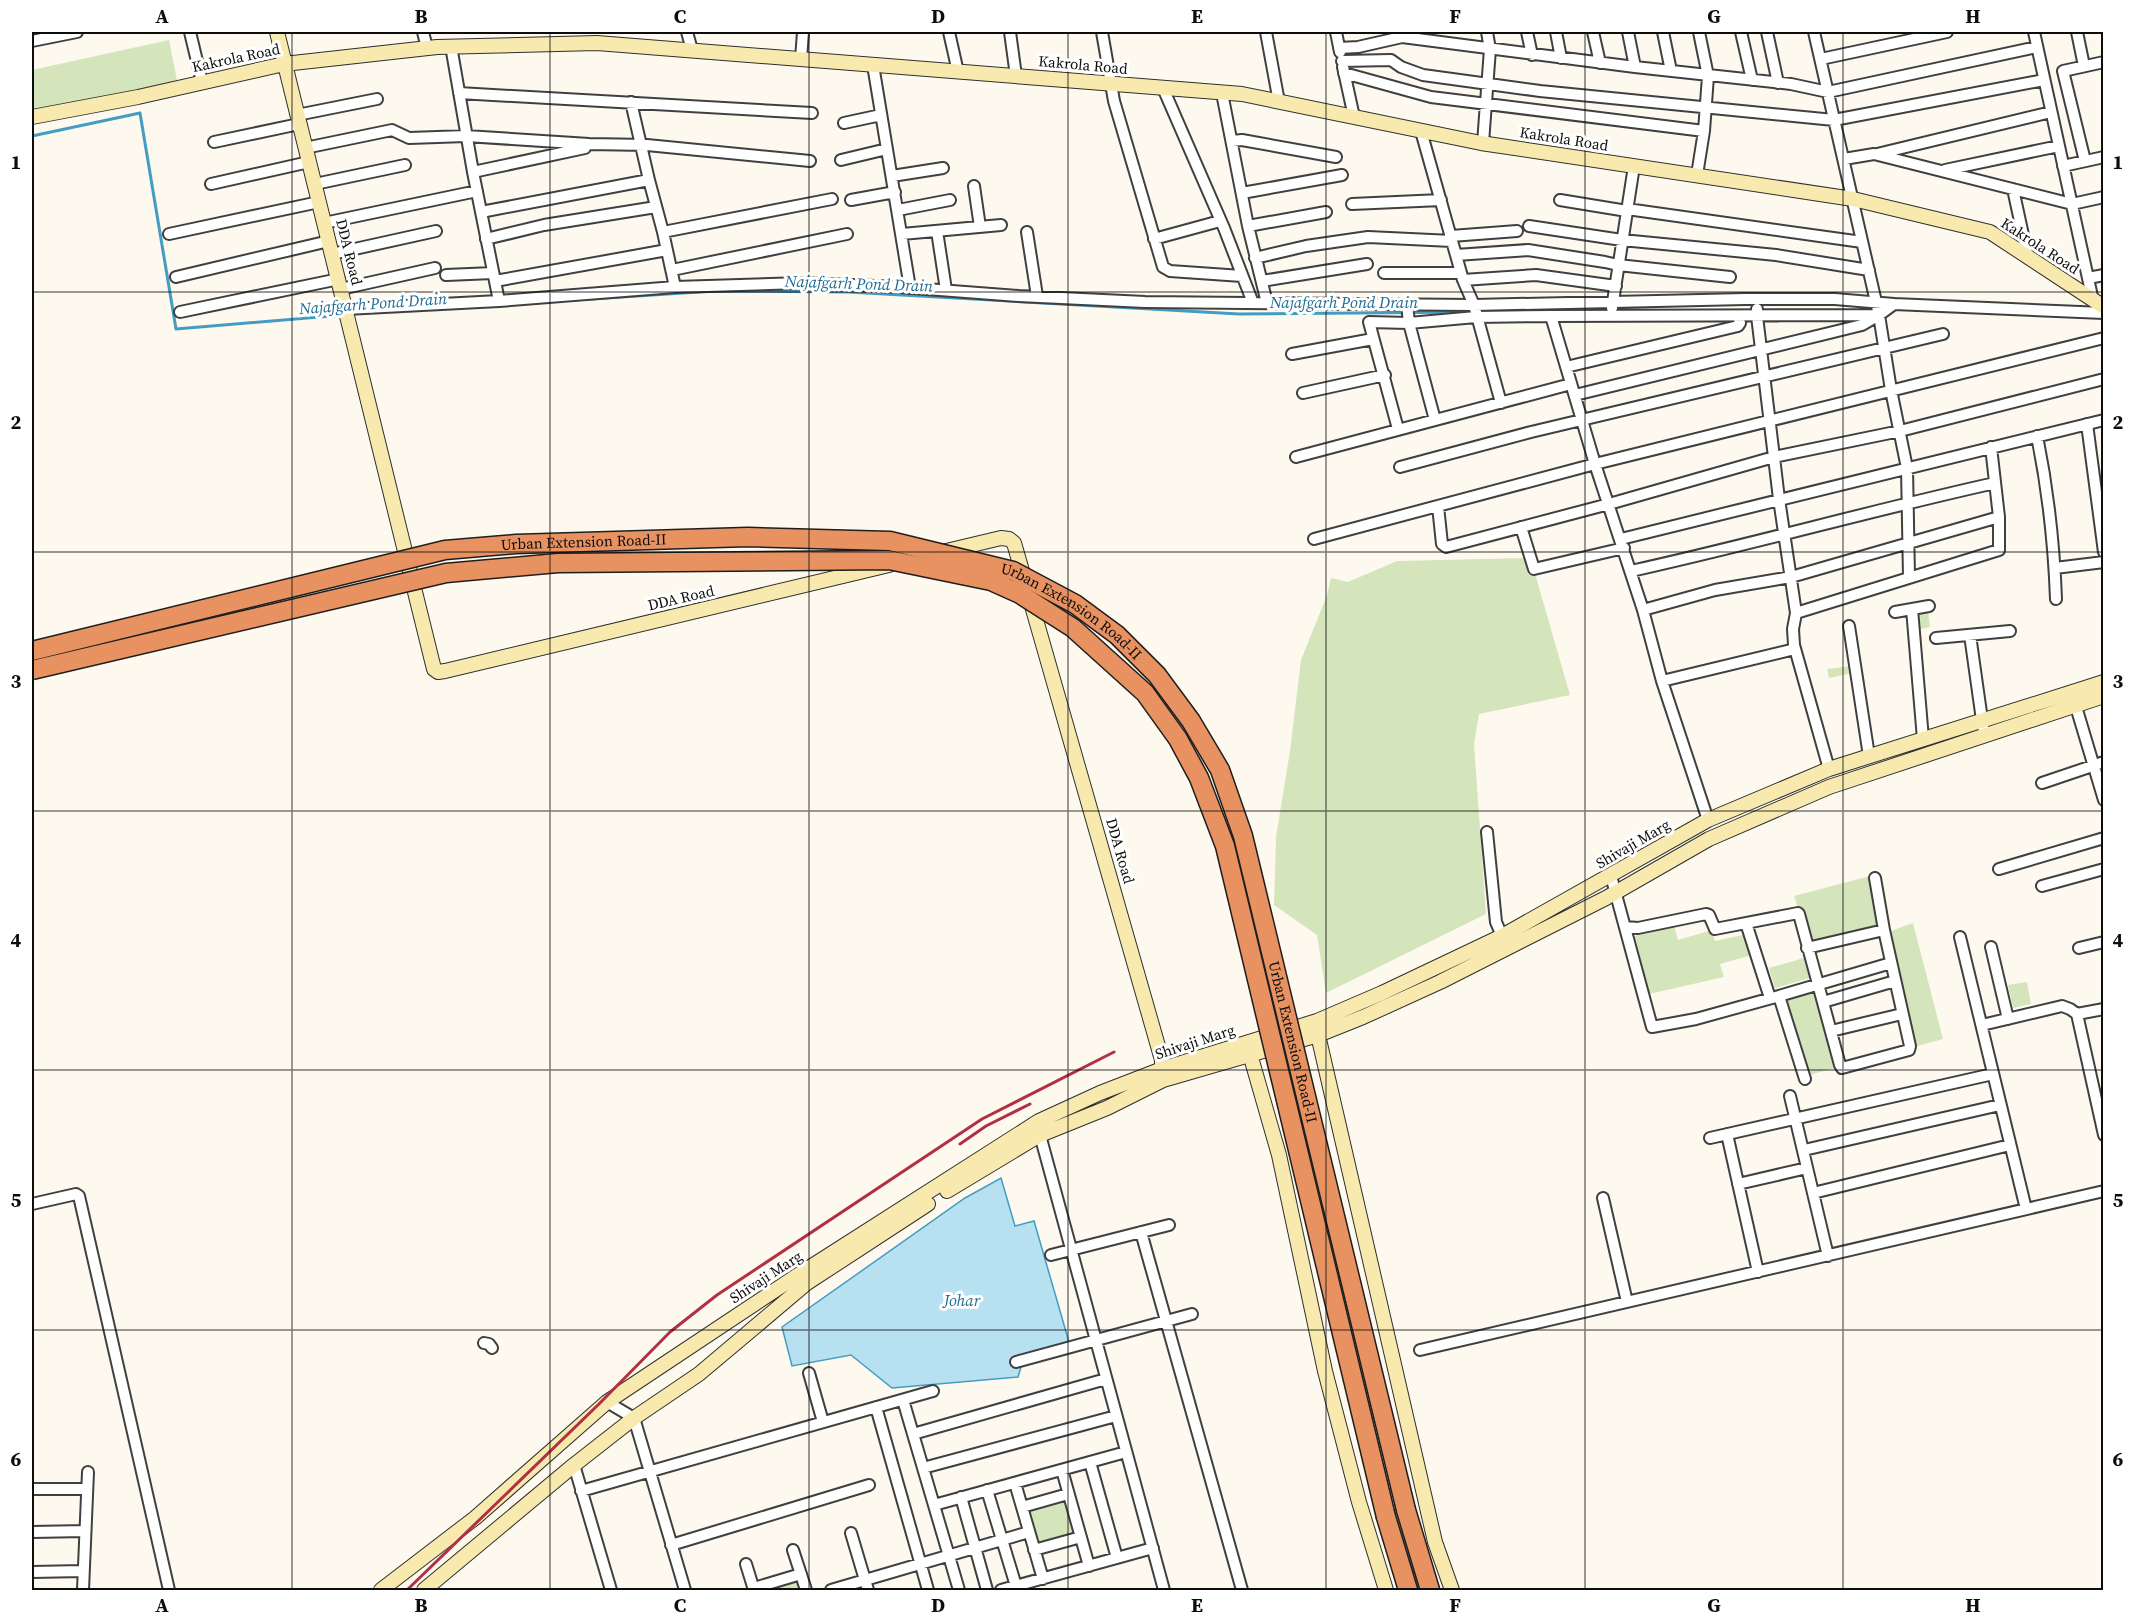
<svg xmlns="http://www.w3.org/2000/svg" width="2135" height="1622" viewBox="0 0 2135 1622" font-family="'Source Serif 4',serif">
	<style>
		.green { fill: #d5e5bb }
		.water { fill: #b7e1f1; stroke: #449cc2; stroke-width: 1.5 }
		.lines { fill: none; stroke-linecap: round; stroke-linejoin: round }
		.stream { stroke: #449cc2; stroke-width: 3 }
		.street-casing { stroke: #404040; stroke-width: 14 }
		.secondary-casing { stroke: #2f2f2f; stroke-width: 16 }
		.highway-casing { stroke: #1e1e1e; stroke-width: 21 }
		.street { stroke: #fff; stroke-width: 10 }
		.secondary { stroke: #f8e9ae; stroke-width: 14 }
		.highway { stroke: #e89261; stroke-width: 18 }
		.rail { stroke: #b13043; stroke-width: 3 }
		.highway-bridge-casing { stroke: #1e1e1e; stroke-width: 21; stroke-linecap: butt }
		.highway-bridge { stroke: #e89261; stroke-width: 18 }
		.grid { fill: none; stroke: #0d0d0d; stroke-width: 1.5; stroke-opacity: 0.55 }
		.labels { text-anchor: middle; stroke-width: 6; stroke-linejoin: round; paint-order: stroke }
		.street-label { font-size: 15px; fill: #0d0d0d; stroke: #fff }
		.water-label { font-size: 16px; font-style: italic; fill: #206d94; stroke: #fff }
		.neatline { fill: none; stroke: #0d0d0d; stroke-width: 2 }
		.grid-label { font-size: 20px; text-anchor: middle; font-weight: bold; fill: #0d0d0d }
	</style>
	<rect width="100%" height="100%" fill="#fef9ee"/>
	<path class="green" d="M169 40 178 85 32 113V70Z
		M1527 558 1536 577 1570 695 1479 714 1474 744 1486 914 1326 993 1317 935 1274 905 1276 837 1290 751 1301 660 1327 595 1331 578 1348 582 1397 561Z
		M1928 610 1930 627 1916 630 1913 612Z
		M1851 666 1852 673 1829 678 1827 669Z
		M1874 875 1888 929 1812 948 1794 896Z
		M1913 923 1943 1039 1914 1047 1888 932Z
		M1674 926 1678 940 1712 930 1715 941 1747 934 1752 955 1720 964 1724 977 1649 994 1635 936Z
		M1804 958 1810 978 1775 988 1769 968Z
		M2027 982 2031 1004 2013 1008 2008 985Z
		M1817 991 1839 1067 1809 1075 1785 999Z
		M1063 1497 1074 1535 1036 1546 1025 1508Z
		M796 1579 799 1590H761Z"/>
	<path class="water" d="M1001 1178 1015 1226 1034 1221 1069 1342 1025 1354 1018 1377 892 1388 851 1355 792 1366 782 1327 965 1198Z"/>
	<g class="lines">
		<path class="stream" d="M32 136 140 113 176 329 343 315
			M574 300 715 291 848 292 1239 314 1473 312"/>
		<g class="street-casing">
			<path id="street" d="M190 32 202 82
				M423 32 427 48
				M687 32 692 50
				M949 32 958 72
				M1010 32 1016 76
				M1102 32 1114 101 1163 267 1170 271 1242 276
				M1266 32 1279 102
				M1336 32 1340 52
				M1527 32 1532 55
				M1556 32 1561 58
				M1593 32 1600 63
				M1628 32 1635 67
				M1663 32 1671 71
				M1741 32 1752 80
				M1767 32 1778 83
				M1814 32 1879 315 1891 390 1907 468 1909 577
				M2034 32 2093 301
				M2077 32 2084 66
				M32 41 77 32
				M451 46 473 172 499 301
				M1339 48 1358 47 1402 37 1635 67 1791 84 1828 92 2037 47
				M801 59 803 32
				M1821 59 1947 32
				M1342 61 1391 60 1401 67 1423 75 1540 91 1834 120 2044 80
				M873 65 910 288
				M1343 67 1354 117
				M1344 73 1431 97 1704 131 1708 76 1699 32
				M1163 88 1224 228 1253 303
				M459 93 812 113
				M1222 93 1248 226 1267 303
				M631 102 649 180
				M297 115 377 99
				M844 123 881 115
				M1421 131 1463 280 1474 305 1501 403
				M1232 141 1242 140 1336 157
				M214 142 299 124
				M1483 143 1490 49 1487 32
				M305 148 392 130 409 138 466 136 589 144 647 145 810 161
				M1877 154 2051 112
				M1844 159 1874 154 2072 204 2104 197
				M841 160 887 149
				M2085 161 2063 71 2104 62
				M2063 166 2104 157
				M1945 170 2059 146
				M473 172 585 148
				M1697 175 1704 131
				M892 176 943 168
				M211 184 309 162
				M315 184 405 165
				M974 186 980 227
				M2013 189 2028 258
				M1242 193 1342 175
				M851 200 895 192
				M1560 200 1627 211
				M1352 204 1441 200
				M1627 209 1862 242
				M898 210 950 200
				M481 212 649 180 663 232 832 199
				M324 223 477 191
				M1248 226 1326 212
				M1529 226 1622 240 1776 255 1869 270
				M937 231 946 290
				M663 232 675 287
				M1027 232 1037 296
				M169 234 319 202
				M902 234 1001 225
				M1451 236 1517 231
				M486 239 544 225 656 207
				M1154 239 1220 221
				M332 254 436 231
				M1456 255 1528 250 1605 262 1618 265 1730 277
				M1255 258 1306 246 1368 237 1452 241
				M672 270 847 234
				M1384 273H1461
				M446 275 493 273
				M176 277 329 241
				M2088 278 2104 275
				M1463 280 1536 275 1616 286
				M495 281 667 250
				M1262 281 1367 264
				M341 289 435 268
				M1407 304 1409 323 1435 420
				M1612 308 1634 166
				M346 309 499 301 675 287 801 283 900 287 1019 296 1145 302 1474 305 1745 299H1835L1894 304 2104 313
				M1757 309V316L1779 499 1796 613 1793 629 1794 645 1829 769
				M180 312 339 279
				M1292 354 1373 339
				M1566 367 1738 326 1740 323 1738 316
				M1303 393 1385 375
				M1575 395 1862 325 1879 315
				M2087 424 2104 552
				M1398 429 1369 322 1409 323 1476 317 1551 316
				M2037 436C2048 490 2054 544 2056 599
				M1296 457 1571 384
				M1400 467 1531 432 1943 334
				M1438 506 1442 544 1446 547 1609 504 1774 457 1900 431 2104 379
				M1521 527 1534 569 1624 548
				M1314 539 1595 464 2104 338
				M1621 539 2104 420
				M2055 568 2104 562
				M1631 571C1753 544 1873 510 1995 483
				M1912 609 1923 739
				M1643 610 1715 590 1791 577 1999 517
				M1895 612 1929 606
				M1796 613 1999 550V517L1991 447
				M1849 626 1869 756
				M1970 635 1983 727
				M1936 638 2010 631
				M1662 681 1795 649
				M2074 700 2104 800
				M2042 783 2104 762
				M1708 820 1662 681 1643 610 1595 464 1551 316 1879 315 1894 304
				M1487 832 1496 922 1502 936
				M1999 869 2104 838
				M1611 876 1652 1027 1696 1019 1779 996 1891 963
				M1875 878 1884 930
				M2042 886 2104 869
				M1746 923 1770 998
				M1625 927 1638 928 1706 914 1709 915 1715 929 1798 913 1799 914 1840 1065 1842 1068 1909 1050 1910 1046 1884 930 1807 948
				M1960 937 2026 1209
				M1991 947 2008 1019
				M2079 948 2104 942
				M1779 996 1805 1079
				M1823 1002 1895 981
				M2077 1014 2104 1135
				M2077 1014 2104 1009
				M1982 1025 2062 1006 2070 1009 2077 1014
				M1831 1031 1902 1014
				M1790 1096 1828 1256
				M1727 1134 1758 1272
				M1040 1135 1164 1590
				M1710 1138 1993 1074
				M1804 1150 2000 1105
				M1738 1184 1807 1168
				M1813 1193 2010 1145
				M1603 1198 1627 1302
				M32 1204 76 1194 79 1196 169 1590
				M1141 1232 1242 1590
				M1051 1255 1169 1225
				M484 1343 489 1344 492 1348
				M1420 1350 2104 1191
				M1016 1362 1192 1314
				M809 1373 823 1422
				M903 1400 959 1590
				M607 1402 634 1418 685 1590
				M876 1407 928 1590
				M913 1434 1106 1379
				M1090 1462 1117 1558
				M574 1465 611 1590
				M923 1468 1116 1416
				M1062 1470 1089 1566
				M1015 1483 1043 1579
				M32 1489H87
				M987 1490 1016 1586
				M581 1491 933 1391
				M961 1497 987 1590
				M934 1505 1126 1452
				M1022 1507 1068 1494
				M32 1532 85 1531
				M851 1533 868 1590
				M671 1545 869 1485
				M793 1550 806 1590
				M1034 1550 1081 1537
				M746 1564 754 1590
				M32 1572 83 1571
				M754 1588 801 1574
				M83 1590 88 1472
				M831 1590 1029 1532
				M1001 1590 1153 1548"/>
		</g>
		<g class="secondary-casing">
			<path id="secondary" d="M277 32 434 669 438 672 445 671 889 565
				M32 117 138 97 284 64 437 47 597 43 1242 94 1481 143 1853 199 1990 232 2104 307
				M942 552 1001 538 1009 539 1014 543 1162 1060V1069
				M1318 1035 1435 1542 1452 1590
				M1250 1054 1279 1155 1325 1371 1359 1502 1386 1590
				M947 1191 1040 1135 1107 1108 1163 1080 1318 1035 1363 1017 1440 982 1606 898 1709 839 1829 787 2104 696
				M381 1590 475 1518 607 1402 801 1273 1039 1121 1100 1093 1162 1069 1317 1021 1382 993 1502 936 1708 820 1829 769 2104 682
				M424 1590 574 1465 634 1418 699 1374 807 1283 928 1204"/>
		</g>
		<g class="highway-casing">
			<path id="highway" d="M1406 1510 1430 1590
				M1386 1517 1408 1590"/>
		</g>
		<use href="#street" class="street"/>
		<use href="#secondary" class="secondary"/>
		<use href="#highway" class="highway"/>
		<path class="rail" d="M960 1144 986 1126 1030 1104
			M407 1590 599 1404 670 1332 717 1295 982 1119 1114 1052"/>
		<g class="highway-bridge-casing">
			<g id="highway-bridge">
				<path id="s1" d="M32 651 445 550 516 544 748 537 890 541 1013 571 1075 604 1117 635 1157 675 1191 721 1220 770 1243 836 1406 1510"/>
				<path d="M32 670 446 573 558 563 889 560 991 581 1020 594 1073 628 1145 693 1178 739 1199 778 1225 846 1386 1517"/>
			</g>
		</g>
		<use href="#highway-bridge" class="highway-bridge"/>
	</g>
	<path class="grid" d="M292 32V1590M550 32V1590M809 32V1590M1068 32V1590M1326 32V1590M1585 32V1590M1843 32V1590M32 292H2104M32 552H2104M32 811H2104M32 1070H2104M32 1330H2104"/>
	<g class="labels">
		<g class="street-label">
			<text transform="translate(236 58) rotate(-12)" y="5">Kakrola Road</text>
			<text transform="translate(1083 65) rotate(5)" y="5">Kakrola Road</text>
			<text transform="translate(1564 139) rotate(9)" y="5">Kakrola Road</text>
			<text transform="translate(2040 246) rotate(33)" y="5">Kakrola Road</text>
			<text transform="translate(349 252) rotate(76)" y="5">DDA Road</text>
			<text dy="5" stroke="none"><textPath href="#s1" startOffset="564">Urban Extension Road-II</textPath></text>
			<text transform="translate(681 598) rotate(-13)" y="5">DDA Road</text>
			<text dy="5" stroke="none"><textPath href="#s1" startOffset="1068">Urban Extension Road-II</textPath></text>
			<text transform="translate(1633 844) rotate(-30)" y="5">Shivaji Marg</text>
			<text transform="translate(1120 851) rotate(74)" y="5">DDA Road</text>
			<text transform="translate(1195 1042) rotate(-18)" y="5">Shivaji Marg</text>
			<text dy="5" stroke="none"><textPath href="#s1" startOffset="1572">Urban Extension Road-II</textPath></text>
			<text transform="translate(766 1277) rotate(-33)" y="5">Shivaji Marg</text>
		</g>
		<g class="water-label">
			<text transform="translate(859 283) rotate(2)" y="6">Najafgarh Pond Drain</text>
			<text x="1344" y="308">Najafgarh Pond Drain</text>
			<text transform="translate(373 303) rotate(-4)" y="6">Najafgarh Pond Drain</text>
			<text x="962" y="1306">Johar</text>
		</g>
	</g>
	<rect width="2135" height="1622" fill="none" stroke="#ffffff" stroke-width="66"/>
	<rect x="33" y="33" width="2069" height="1556" class="neatline"/>
	<g class="grid-label">
		<text x="162" y="23">A</text>
		<text x="421" y="23">B</text>
		<text x="680" y="23">C</text>
		<text x="938" y="23">D</text>
		<text x="1197" y="23">E</text>
		<text x="1455" y="23">F</text>
		<text x="1714" y="23">G</text>
		<text x="1973" y="23">H</text>
		<text x="16" y="169">1</text>
		<text x="2118" y="169">1</text>
		<text x="16" y="429">2</text>
		<text x="2118" y="429">2</text>
		<text x="16" y="688">3</text>
		<text x="2118" y="688">3</text>
		<text x="16" y="947">4</text>
		<text x="2118" y="947">4</text>
		<text x="16" y="1207">5</text>
		<text x="2118" y="1207">5</text>
		<text x="16" y="1466">6</text>
		<text x="2118" y="1466">6</text>
		<text x="162" y="1612">A</text>
		<text x="421" y="1612">B</text>
		<text x="680" y="1612">C</text>
		<text x="938" y="1612">D</text>
		<text x="1197" y="1612">E</text>
		<text x="1455" y="1612">F</text>
		<text x="1714" y="1612">G</text>
		<text x="1973" y="1612">H</text>
	</g>
</svg>
